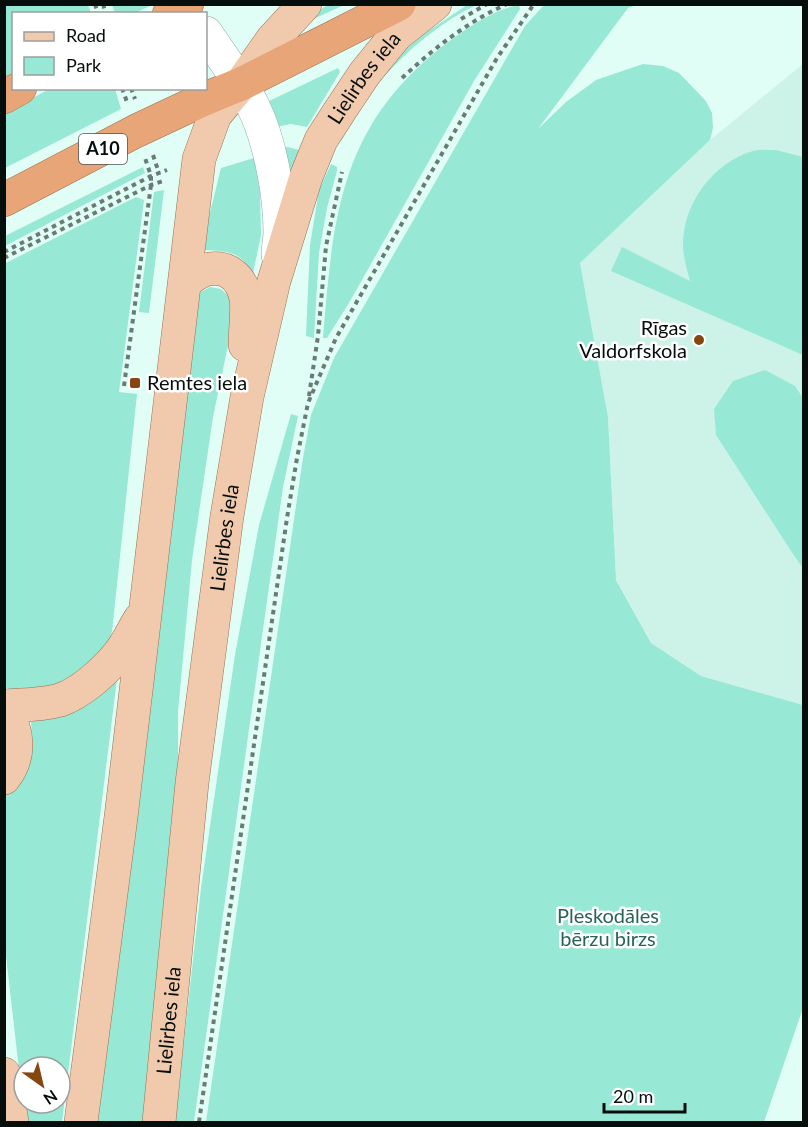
<svg xmlns="http://www.w3.org/2000/svg" width="808" height="1127" viewBox="0 0 808 1127" font-family="Lato,sans-serif">
	<style>
		.built { fill: #cdf3e9 }
		.green { fill: #97e8d5; fill-rule: evenodd }
		.lines { fill: none; stroke-linecap: round; stroke-linejoin: round }
		.minor-casing { stroke: #8da9a2; stroke-width: 34 }
		.major-casing { stroke: #997051; stroke-width: 34 }
		.highway-casing { stroke: #997051; stroke-width: 34 }
		.path { stroke: #687b75; stroke-width: 4; stroke-dasharray: 4.5 4.5; stroke-linecap: butt }
		.minor { stroke: #fff; stroke-width: 33 }
		.major { stroke: #f1c9ad; stroke-width: 33 }
		.highway { stroke: #e8a577; stroke-width: 33 }
		.poi-dot { fill: #86460f; stroke: #fff; stroke-width: 2 }
		.labels { text-anchor: middle; stroke-width: 5; stroke-linejoin: round; paint-order: stroke }
		.shield { fill: #fff; stroke: #505654; stroke-width: 1.5 }
		.shield-label { font-size: 18px; font-weight: bold; fill: #050e0b }
		.street-label { font-size: 20px; fill: #050e0b; stroke: #fff }
		.poi-label { font-size: 20px; fill: #050e0b; stroke: #fff; text-anchor: end }
		.park-label { font-size: 20px; fill: #296357; stroke: #fff }
	</style>
	<rect width="100%" height="100%" fill="#e0fef6"/>
	<path class="built" d="M803 64V705L701 676 651 643 616 579 608 417 580 263 710 140Z"/>
	<path class="green" d="M5 5H88L91 13 14 14 13 75 5 79Z
		M112 5V4L152 5 135 13H115Z
		M327 5H344L296 27Z
		M467 5H476C440 23 409 48 382 79 366 98 354 120 341 141L338 139 360 103 400 54 421 36Z
		M519 5 520 9 474 81 349 303 327 338H323C333 217 340 126 443 46 463 31 494 9 519 5Z
		M544 5H637L628 8 538 129 566 102 596 80 643 64 663 66 679 73 706 101 712 113 713 128 710 140 580 263 608 417 616 580 651 643 701 676 803 705V1008L764 1122H206L303 458 311 415 334 358 525 26Z
		M338 68 340 72 307 127 291 124 271 128 265 103Z
		M51 88 115 89 121 109 5 168 4 114Z
		M288 147 299 150 290 177 275 149Z
		M776 150 803 157V355L611 271 622 247 690 281C687 269 683 257 683 245 683 203 713 163 753 151 760 149 768 150 776 150Z
		M254 158 260 192 261 235 253 273C240 251 227 251 204 250L206 229 221 168Z
		M331 164 337 167V171L327 208 319 253 314 338 306 336 310 245 319 190Z
		M143 167 145 173 5 246V236Z
		M164 190 149 313 139 312 154 192Z
		M136 197 144 200 119 392 137 394 112 632 106 650 59 687 14 691 5 687 4 264Z
		M210 287 221 289 229 297 234 317 213 417 192 560 178 712V763L143 1122H96L197 298 201 292Z
		M765 370 795 386 803 398V568L795 557 716 435 714 409 733 381Z
		M291 414 298 416 283 487 194 1122H175L201 888 235 655 259 525Z
		M118 671 62 1122H25L5 947 4 797C30 775 34 755 31 722L61 711ZM24 1067H60V1103H24Z"/>
	<g class="lines">
		<g class="minor-casing">
			<path id="minor" d="M206 33C222 57 240 80 253 106 270 140 280 195 280 232 280 240 278 247 278 255"/>
		</g>
		<g class="major-casing">
			<g id="major">
				<path d="M185 282C191 278 198 272 205 270 227 264 241 277 246 298 248 310 245 331 245 345"/>
				<path d="M4 706C23 705 42 705 60 700 81 693 105 671 118 655 127 644 133 630 140 619"/>
				<path d="M4 709C19 730 21 757 4 778"/>
				<path d="M4 1074 12 1122"/>
				<path d="M81 1122 121 817 199 159 215 115 241 84 272 40 305 4"/>
				<path id="s1" d="M159 1122 192 783 227 516 247 397 274 281 306 177 321 140 341 109 365 73 396 35 435 4"/>
			</g>
		</g>
		<g class="highway-casing">
			<path id="highway" d="M169 14 187 4
				M4 97 20 88
				M4 200 136 131 202 100 241 84 399 4"/>
		</g>
		<path class="path" d="M95 4 98 14
			M103 4 106 14
			M461 19 487 4
			M402 78C433 49 467 22 507 4
			M122 88 127 102
			M131 88 135 99
			M153 155 159 173
			M4 252 151 176 167 170
			M4 258 151 185 166 180
			M124 386 151 185V176L145 158
			M309 396 318 336 326 246 342 172
			M199 1122 287 518 297 458 308 403 336 338 497 58 534 4"/>
		<use href="#minor" class="minor"/>
		<use href="#major" class="major"/>
		<use href="#highway" class="highway"/>
	</g>
	<g class="poi-dot">
		<circle cx="699" cy="340" r="6"/>
		<rect x="129" y="377" width="12" height="12" rx="3"/>
	</g>
	<g class="labels">
		<rect class="shield" x="79" y="134" width="48" height="30" rx="4.5"/>
		<g class="shield-label">
			<text x="103" y="155">A10</text>
		</g>
		<g class="street-label">
			<text dy="7" stroke="none"><textPath href="#s1" startOffset="1074">Lielirbes iela</textPath></text>
			<text dy="7" stroke="none"><textPath href="#s1" startOffset="588">Lielirbes iela</textPath></text>
			<text dy="7" stroke="none"><textPath href="#s1" startOffset="102">Lielirbes iela</textPath></text>
		</g>
		<g class="poi-label">
			<text x="687" y="335">Rīgas<tspan x="687" dy="23">Valdorfskola</tspan></text>
			<text x="147" y="390" text-anchor="start">Remtes iela</text>
		</g>
		<g class="park-label">
			<text x="608" y="923">Pleskodāles<tspan x="608" dy="23">bērzu birzs</tspan></text>
		</g>
	</g>
	<rect width="808" height="1127" fill="none" stroke="#050e0b" stroke-width="12"/>
	<rect x="12" y="12" width="195" height="78" fill="#ffffff" stroke="#9b9f9d" stroke-width="1.5"/>
	<rect x="24" y="32" width="30" height="9" fill="#f1c9ad" stroke="#9b9f9d" stroke-width="1.5"/>
	<text x="66" y="42" font-size="18" fill="#050e0b">Road</text>
	<rect x="24" y="57" width="30" height="18" fill="#97e8d5" stroke="#9b9f9d" stroke-width="1.5"/>
	<text x="66" y="72" font-size="18" fill="#050e0b">Park</text>
	<g transform="translate(42 1085) rotate(146)"><circle r="28" fill="#ffffff" stroke="#9b9f9d" stroke-width="1.5"/>
	<path d="M0-4.5L10 22L0 15L-10 22Z" fill="#86460f"/>
	<text y="-9" font-size="16" font-weight="bold" text-anchor="middle" fill="#050e0b">N</text>
	</g>
	<path d="M604 1103v9h81v-9" fill="none" stroke="#050e0b" stroke-width="3"/>
	<text x="613" y="1103" font-size="18" fill="#050e0b" stroke="#ffffff" stroke-width="4.5" paint-order="stroke">20 m</text>
</svg>
